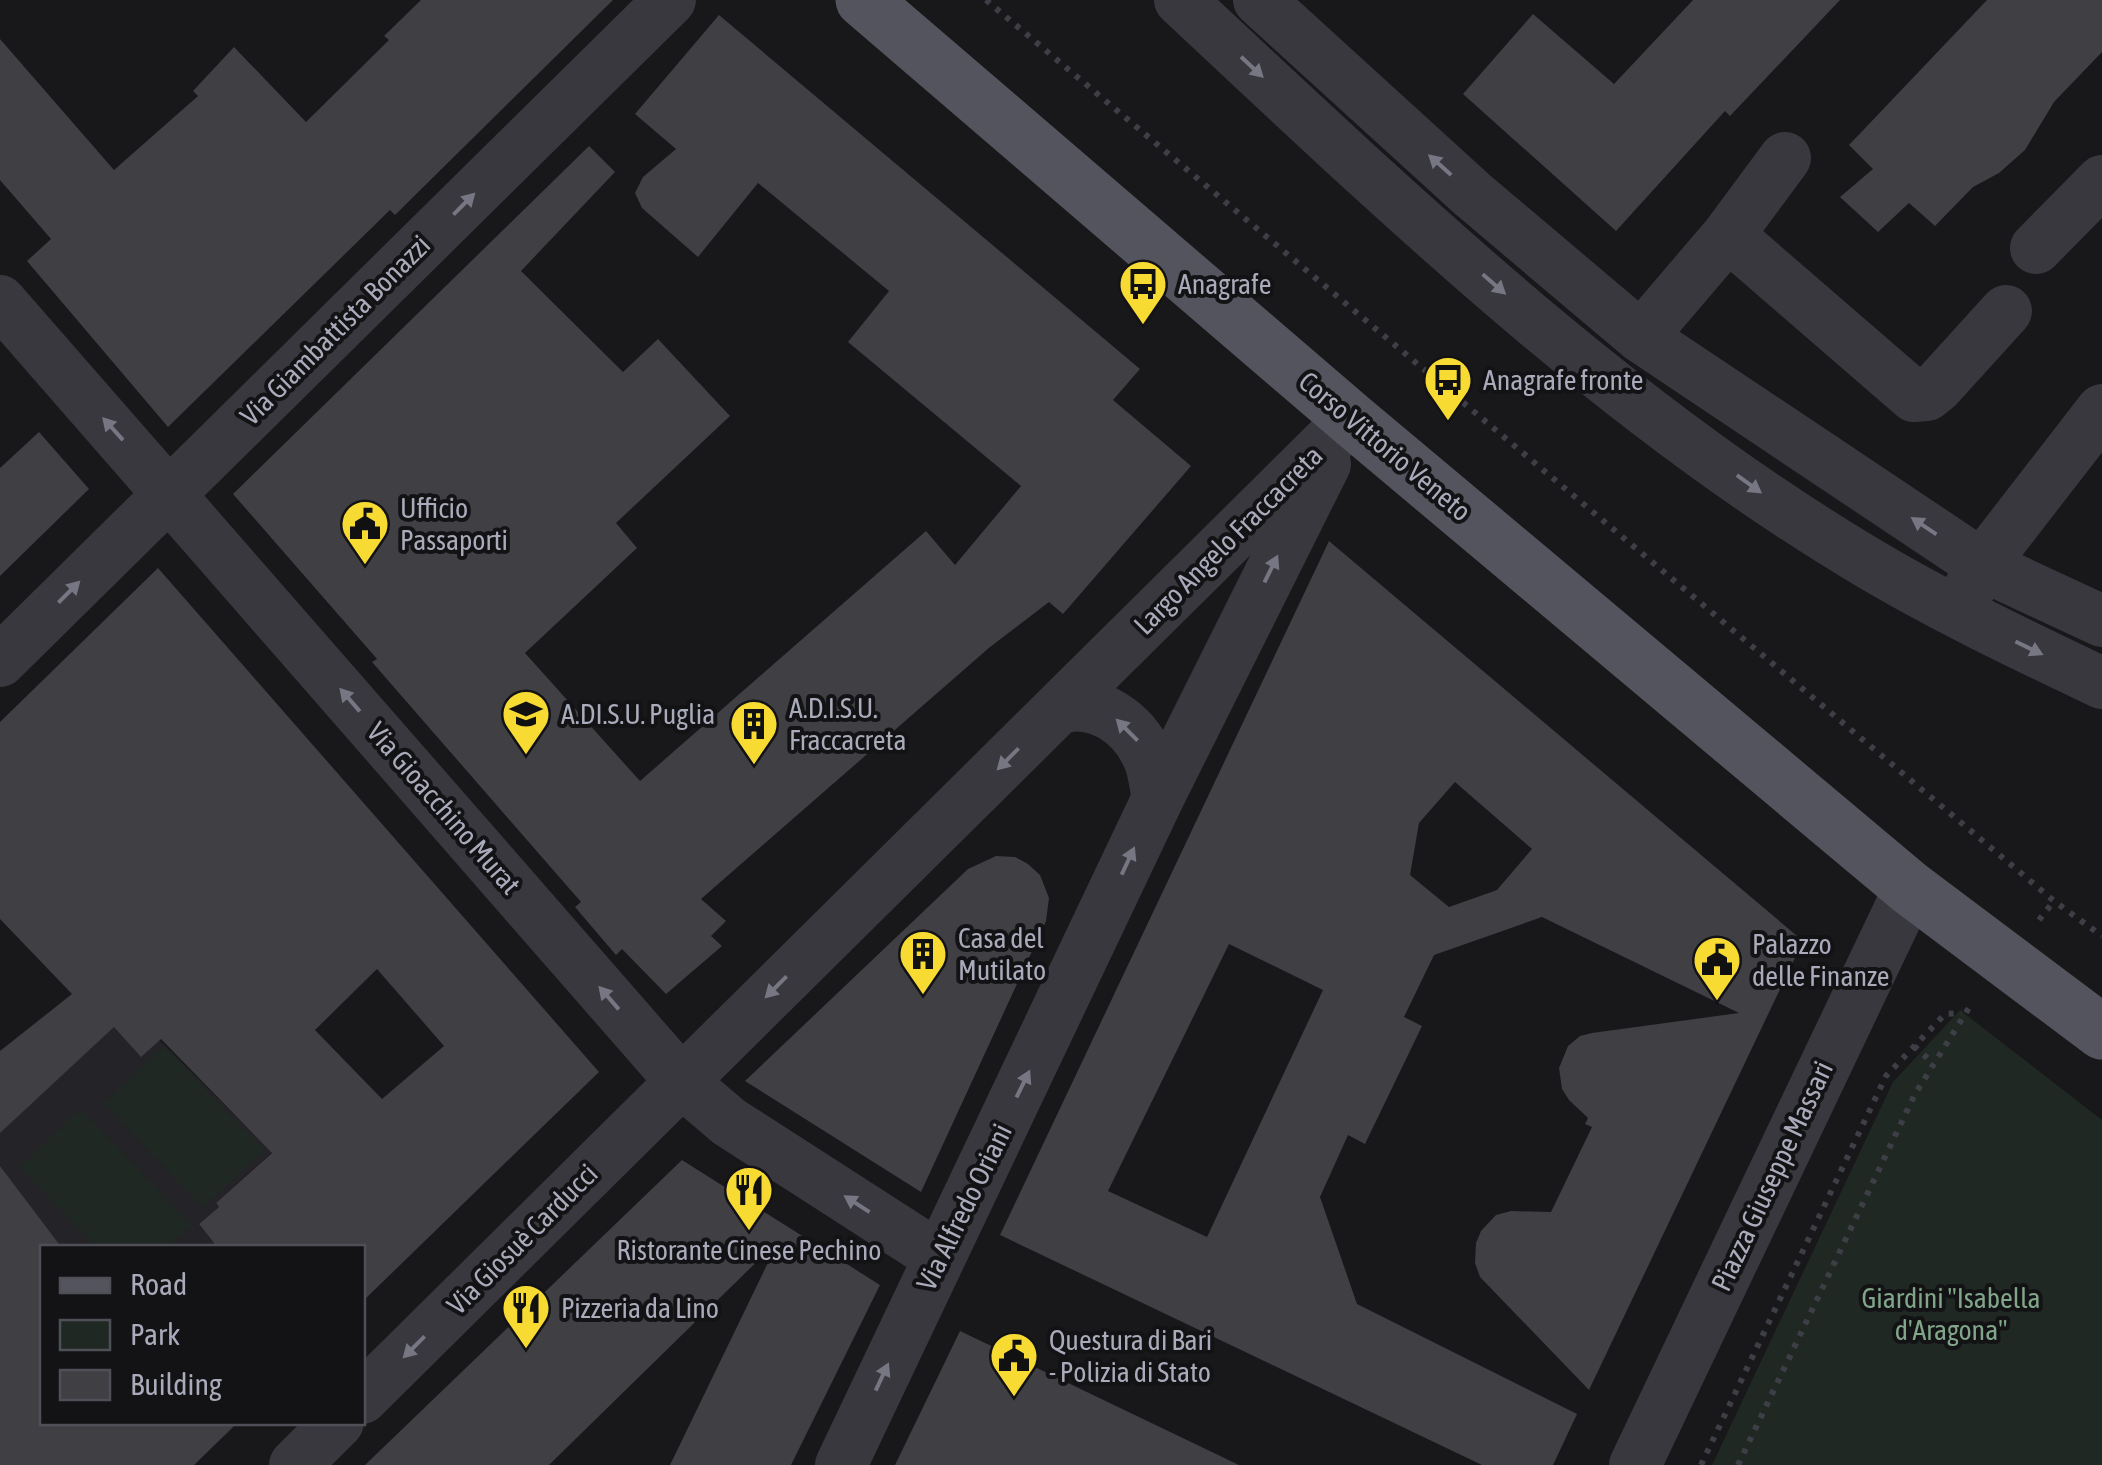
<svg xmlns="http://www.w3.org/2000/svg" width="2102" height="1465" viewBox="0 0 2102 1465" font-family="'Asap Condensed',sans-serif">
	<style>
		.built { fill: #242327 }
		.green { fill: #1f2822 }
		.building { fill: #3f3f44; fill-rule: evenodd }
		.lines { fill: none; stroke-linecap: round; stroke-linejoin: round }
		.path { stroke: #3e3f46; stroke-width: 6; stroke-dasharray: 5 8; stroke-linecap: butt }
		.minor { stroke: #39383f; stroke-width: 52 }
		.major { stroke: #54545e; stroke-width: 55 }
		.oneway { fill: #777783 }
		.labels { text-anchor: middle; stroke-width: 8; stroke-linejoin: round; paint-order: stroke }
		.poi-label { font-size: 28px; fill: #a9abba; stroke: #131215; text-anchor: start }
		.street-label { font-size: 28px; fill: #a9abba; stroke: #131215 }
		.park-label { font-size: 28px; fill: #80a589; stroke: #131215 }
	</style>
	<rect width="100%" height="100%" fill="#18171a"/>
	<path class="built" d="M94 975 272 1152 216 1203 219 1207 199 1224 210 1238 233 1247 42 1248V1422L238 1423 194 1465H4L0 1459V1051L36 1026Z"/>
	<path class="green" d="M1960 1010 2102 1120V1465H1712L1893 1082Z
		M164 1046 264 1150 203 1208 104 1103Z
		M81 1109 191 1225 168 1247H96L19 1167Z"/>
	<path class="building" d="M421 0H613L395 215 390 210 168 427 27 261 51 239 0 180V39L114 170 198 96 193 91 234 47 306 122 389 40 384 36Z
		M1693 0H1840L1730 116 1725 111 1616 231 1463 94 1533 14 1614 84Z
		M1987 0H2102V52L2054 102 2025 150 1999 173 1973 187 1935 226 1909 203 1878 232 1840 197 1873 169 1849 145Z
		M719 15 1140 369 1113 400 1191 466 1063 614 1049 602 990 647 701 899 726 921 711 936 722 946 666 994 622 949 616 955 575 907 581 902 372 662 377 659 233 494 589 146 615 172 521 271 623 372 658 339 730 416 616 523 637 548 525 653 640 781 926 531 955 565 1021 486 848 342 889 291 758 183 698 257 642 208 635 193 643 177 676 149 635 114Z
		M39 432 89 489 0 576V468Z
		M1329 541 1803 941 1589 1390 1480 1277 1475 1263 1476 1243 1481 1231 1496 1215 1511 1211 1551 1212 1592 1127 1585 1124 1588 1118 1569 1100 1562 1089 1559 1068 1568 1046 1580 1036 1592 1033 1739 1013 1542 917 1434 955 1404 1017 1422 1026 1365 1144 1348 1135 1320 1197 1357 1304 1577 1414 1553 1465H1482L1000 1235ZM1455 782 1532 849 1497 890 1449 907 1410 875 1419 823ZM1229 944 1323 990 1207 1237 1108 1191Z
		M158 568 599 1072 362 1302V1248H218L199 1224 219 1207 216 1203 272 1153 161 1039 141 1057 114 1027 0 1133V1051L72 994 0 919V722ZM377 969 444 1046 382 1099 315 1030Z
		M996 856 1015 857 1028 864 1040 875 1049 898 1046 921 921 1192 745 1081 968 869Z
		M682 1160 880 1285 791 1465H670L779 1240 549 1465H365Z
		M0 1166 59 1244 42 1248V1422H238L194 1465H0Z
		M960 1331 1239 1465H895Z"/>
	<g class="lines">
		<path class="path" d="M986 0 2054 901 2102 936
			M2039 920 2054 901
			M1914 1046 1933 1063
			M1701 1465 1886 1076 1945 1014 1962 1013
			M1738 1465 1915 1094 1972 1003"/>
		<path class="minor" d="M1180 0C1392 198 1610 408 1860 558 1938 605 2020 644 2102 683
			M1259 0 1473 195 1641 337 1982 565 2102 621
			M1728 235 1785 158
			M2036 248 2102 181
			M0 301 681 1081 729 1122 939 1257
			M1641 337 1728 235 1914 396 1927 395 1937 387 2006 311
			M1967 593 1982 565 2102 410
			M0 661 670 0
			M1059 708C1097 697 1134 723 1149 759 1154 770 1155 786 1158 798
			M362 1398 1351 419
			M295 1465 338 1422
			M841 1465 1158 798 1325 464
			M1635 1465 1910 888"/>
		<path class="major" d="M863 0 1351 419 1910 888 2102 1032"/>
	</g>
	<defs><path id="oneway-solid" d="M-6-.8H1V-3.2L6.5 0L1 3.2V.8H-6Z" transform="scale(2.5)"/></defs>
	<g class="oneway">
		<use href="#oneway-solid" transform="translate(1252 67) rotate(43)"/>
		<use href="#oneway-solid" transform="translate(1440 165) rotate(-138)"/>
		<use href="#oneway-solid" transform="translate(464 204) rotate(-45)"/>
		<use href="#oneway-solid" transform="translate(1494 284) rotate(41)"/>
		<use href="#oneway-solid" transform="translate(113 429) rotate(-132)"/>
		<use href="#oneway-solid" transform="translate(1749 484) rotate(36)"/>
		<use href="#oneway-solid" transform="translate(1924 526) rotate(-146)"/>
		<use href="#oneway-solid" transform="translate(1271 569) rotate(-64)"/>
		<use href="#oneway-solid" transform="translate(69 592) rotate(-45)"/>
		<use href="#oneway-solid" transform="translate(2029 648) rotate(26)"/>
		<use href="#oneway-solid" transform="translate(350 700) rotate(-131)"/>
		<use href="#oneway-solid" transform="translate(1127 730) rotate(-135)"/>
		<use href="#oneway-solid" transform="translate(1008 759) rotate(135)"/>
		<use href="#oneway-solid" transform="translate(1128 861) rotate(-65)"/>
		<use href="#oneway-solid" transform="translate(776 987) rotate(135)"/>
		<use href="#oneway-solid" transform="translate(609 998) rotate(-131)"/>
		<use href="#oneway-solid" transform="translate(1023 1084) rotate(-64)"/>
		<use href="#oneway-solid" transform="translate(857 1204) rotate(-147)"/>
		<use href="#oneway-solid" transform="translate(414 1347) rotate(135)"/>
		<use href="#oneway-solid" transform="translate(882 1377) rotate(-65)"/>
	</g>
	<defs>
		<g id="bus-pin" transform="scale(2.5)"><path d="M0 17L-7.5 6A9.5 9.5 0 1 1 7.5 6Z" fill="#f7db32" stroke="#131215"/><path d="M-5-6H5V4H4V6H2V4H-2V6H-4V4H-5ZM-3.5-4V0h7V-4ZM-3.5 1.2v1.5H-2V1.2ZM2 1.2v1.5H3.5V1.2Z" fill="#111"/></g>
		<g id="civic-pin" transform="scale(2.5)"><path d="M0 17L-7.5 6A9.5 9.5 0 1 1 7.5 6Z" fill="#f7db32" stroke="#131215"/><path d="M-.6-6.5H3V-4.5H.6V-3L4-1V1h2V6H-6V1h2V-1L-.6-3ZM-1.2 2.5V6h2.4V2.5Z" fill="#111"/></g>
		<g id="university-pin" transform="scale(2.5)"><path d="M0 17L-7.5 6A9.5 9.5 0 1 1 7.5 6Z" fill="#f7db32" stroke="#131215"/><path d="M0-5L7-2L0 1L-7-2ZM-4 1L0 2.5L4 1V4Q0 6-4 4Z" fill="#111"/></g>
		<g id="building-pin" transform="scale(2.5)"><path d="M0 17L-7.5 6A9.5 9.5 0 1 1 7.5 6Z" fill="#f7db32" stroke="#131215"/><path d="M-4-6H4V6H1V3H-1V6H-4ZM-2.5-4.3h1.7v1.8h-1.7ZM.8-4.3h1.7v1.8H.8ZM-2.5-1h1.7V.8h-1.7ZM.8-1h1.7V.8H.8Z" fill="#111"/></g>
		<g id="restaurant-pin" transform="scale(2.5)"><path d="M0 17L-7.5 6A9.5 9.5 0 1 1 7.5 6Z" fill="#f7db32" stroke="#131215"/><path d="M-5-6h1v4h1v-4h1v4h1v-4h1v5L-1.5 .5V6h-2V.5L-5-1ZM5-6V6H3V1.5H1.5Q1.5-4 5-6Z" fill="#111"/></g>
	</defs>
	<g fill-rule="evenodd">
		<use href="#bus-pin" x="1143" y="284"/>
		<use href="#bus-pin" x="1448" y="380"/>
		<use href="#civic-pin" x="365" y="524"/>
		<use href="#university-pin" x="526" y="714"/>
		<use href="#building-pin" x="754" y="724"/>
		<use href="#building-pin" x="923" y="954"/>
		<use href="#civic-pin" x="1717" y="960"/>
		<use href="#restaurant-pin" x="749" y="1190"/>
		<use href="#restaurant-pin" x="526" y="1308"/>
		<use href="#civic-pin" x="1014" y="1356"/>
	</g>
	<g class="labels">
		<g class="poi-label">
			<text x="1178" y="294">Anagrafe</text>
			<text x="1483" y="390">Anagrafe fronte</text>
			<text x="400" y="518">Ufficio<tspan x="400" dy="32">Passaporti</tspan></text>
			<text x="789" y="718">A.D.I.S.U.<tspan x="789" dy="32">Fraccacreta</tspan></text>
			<text x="561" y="724">A.DI.S.U. Puglia</text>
			<text x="958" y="948">Casa del<tspan x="958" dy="32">Mutilato</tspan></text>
			<text x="1752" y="954">Palazzo<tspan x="1752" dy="32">delle Finanze</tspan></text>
			<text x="749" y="1260" text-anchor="middle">Ristorante Cinese Pechino</text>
			<text x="561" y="1318">Pizzeria da Lino</text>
			<text x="1049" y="1350">Questura di Bari<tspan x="1049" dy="32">- Polizia di Stato</tspan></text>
		</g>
		<g class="street-label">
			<text transform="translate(335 330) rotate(-45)" y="10">Via Giambattista Bonazzi</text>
			<text transform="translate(1385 446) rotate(40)" y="10">Corso Vittorio Veneto</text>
			<text transform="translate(1228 540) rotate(-45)" y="10">Largo Angelo Fraccacreta</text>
			<text transform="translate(444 808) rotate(49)" y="10">Via Gioacchino Murat</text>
			<text transform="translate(1772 1176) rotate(-65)" y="10">Piazza Giuseppe Massari</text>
			<text transform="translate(964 1207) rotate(-64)" y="10">Via Alfredo Oriani</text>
			<text transform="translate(522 1239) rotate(-45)" y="10">Via Giosuè Carducci</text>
		</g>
		<g class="park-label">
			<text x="1951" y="1308">Giardini "Isabella<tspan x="1951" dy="32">d'Aragona"</tspan></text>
		</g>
	</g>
	<rect x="40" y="1245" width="325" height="180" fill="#131215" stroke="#4f4f57" stroke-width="2.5"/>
	<rect x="60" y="1278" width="50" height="15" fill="#54545e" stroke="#4f4f57" stroke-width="2.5"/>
	<text x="130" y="1295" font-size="30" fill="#a9abba">Road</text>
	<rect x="60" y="1320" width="50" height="30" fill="#1f2822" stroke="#4f4f57" stroke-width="2.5"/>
	<text x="130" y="1345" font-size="30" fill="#a9abba">Park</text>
	<rect x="60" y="1370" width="50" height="30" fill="#3f3f44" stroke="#4f4f57" stroke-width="2.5"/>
	<text x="130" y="1395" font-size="30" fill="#a9abba">Building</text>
</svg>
